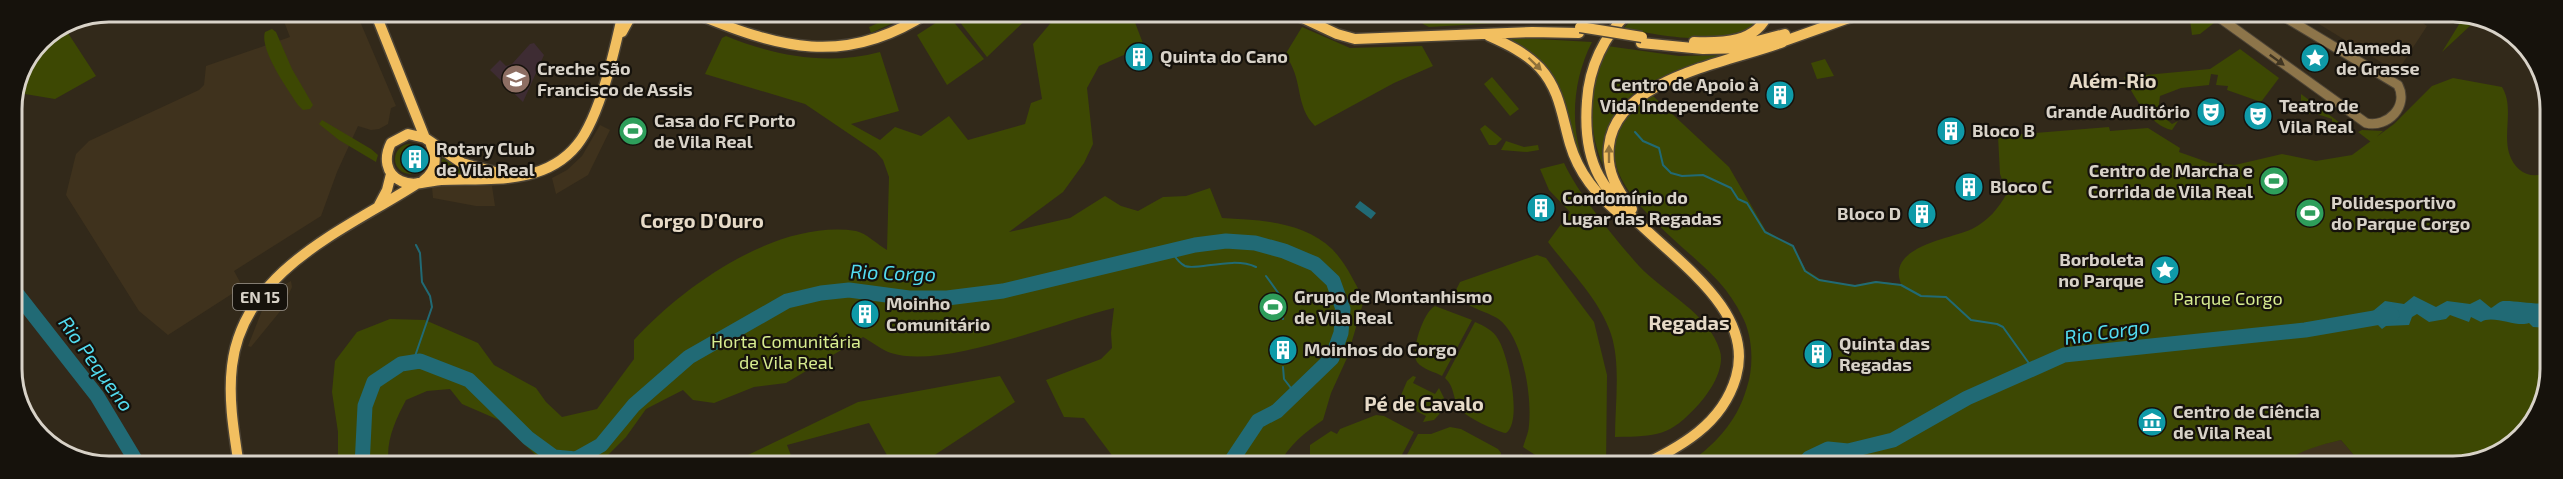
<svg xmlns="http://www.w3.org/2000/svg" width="2563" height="479" viewBox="0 0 2563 479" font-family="'Exo 2',sans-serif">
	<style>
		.built { fill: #3f321d }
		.education { fill: #3e2c33 }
		.green { fill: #3d4803 }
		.water { fill: #216a75 }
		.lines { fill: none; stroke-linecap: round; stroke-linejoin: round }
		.stream { stroke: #216a75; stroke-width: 2 }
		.river { stroke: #216a75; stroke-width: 15 }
		.minor-casing { stroke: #4d4436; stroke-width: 11 }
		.major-casing { stroke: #4d4436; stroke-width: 13 }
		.minor { stroke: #8d754a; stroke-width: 9 }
		.major { stroke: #f2bf60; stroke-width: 10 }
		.major-bridge-casing { stroke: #4d4436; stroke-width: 13; stroke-linecap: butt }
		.major-bridge { stroke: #f2bf60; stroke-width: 10 }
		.oneway { fill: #403522 }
		.oneway2 { fill: #8f713a }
		.labels { text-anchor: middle; stroke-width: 4.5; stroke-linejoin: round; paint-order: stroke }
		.shield { fill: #16120c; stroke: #9e9890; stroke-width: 1.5 }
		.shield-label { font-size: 16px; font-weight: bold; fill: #d8d2c8 }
		.poi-label { font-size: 18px; font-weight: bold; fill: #d8d2c8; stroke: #16120c; text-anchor: start }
		.park-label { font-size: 18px; fill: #d8ed90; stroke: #16120c }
		.neighbourhood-label { font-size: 20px; font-weight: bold; fill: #e6dac7; stroke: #16120c }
		.water-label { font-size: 20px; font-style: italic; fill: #52dbef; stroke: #16120c }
		.rim { fill: none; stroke: #d8d2c8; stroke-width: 3 }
	</style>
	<rect width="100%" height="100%" fill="#32291a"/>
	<path class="built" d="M301 12H356L396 106 391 108 388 124 379 129 371 130 358 126 337 172 321 216 234 271 240 282 238 290 168 335 139 311 66 195 76 154 89 141 199 90 204 85 206 66 290 37 283 19Z
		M2301 13H2430L2423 23 2427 26 2397 72Z
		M600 125 610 130 588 175 556 194 552 178 567 170 582 156Z
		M452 185 492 186 495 206H476L433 198 432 187Z
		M291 281 292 287 282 309 251 347 248 346 263 308 282 286Z
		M2341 440 2364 467H2280L2291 456 2311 447Z"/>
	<path class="education" d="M534 43 544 55 523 102 490 70 500 60 506 66 512 64 530 44Z"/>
	<path class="green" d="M903 12H917L871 33 869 27Z
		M952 12H1034L987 57Z
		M1060 12H1131L1144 46 1099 66 1087 88 1093 144 1084 163 1063 192 1009 232 1070 218 1105 196 1121 206 1138 211 1163 197 1186 196 1210 188 1222 218C1258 220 1303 221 1332 249 1346 263 1355 283 1364 300L1347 358 1331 393 1323 420C1304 433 1289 445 1278 466H1120L1084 418 1064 417 1046 380 1101 359 1112 348 1111 333 1114 308C1059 321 943 370 891 353 882 350 872 342 863 337L786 383 754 387 714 403 693 400 683 390 646 409 626 437 597 466H547L499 420 462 404 450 389 427 391 406 400C395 421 385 442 389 466H338V432L332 392 335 361 357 332 390 319 425 320 478 343 494 365 536 388 546 402 562 417 597 409 634 359V340C684 285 778 219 856 231 866 233 878 245 887 250L889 177 883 160 876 152 805 104 705 74 722 38 726 36C775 56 827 66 880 52L899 111 851 124 880 140 895 127 921 136 949 116 968 140 1025 124 1031 103 1042 99 1033 44Z
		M1417 12 1515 13 1514 22 1429 27 1423 24Z
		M1637 13H1762C1749 54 1655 35 1624 28Z
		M2189 13H2203L2215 21 2214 23 2200 34 2192 35Z
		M2466 13 2471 15V25L2442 52Z
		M948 15 984 59 947 85 917 35Z
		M1302 27 1350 48 1422 46 1433 66 1394 83 1315 126C1294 105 1304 79 1285 55Z
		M272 29 276 32 292 69 313 105 310 109 303 110 298 105C288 90 259 49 265 32Z
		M66 30 96 76 55 99 19 93 31 63 36 59 34 56 41 40Z
		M1520 38 1592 42C1572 81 1569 129 1586 169L1580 162C1562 103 1565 71 1506 39Z
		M1607 46 1679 56 1725 55C1666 76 1601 87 1603 165 1586 126 1590 84 1607 46Z
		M2240 49 2279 78 2261 102 2227 90 2228 86 2216 85 2218 75 2211 74 2209 85 2181 88 2160 96 2158 112 2172 124 2178 121 2172 130C2150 126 2133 95 2124 77L2210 69Z
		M1825 59 1834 76 1817 79 1811 63Z
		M1492 77 1519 109 1510 116 1484 84Z
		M2453 78 2502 87C2514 106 2503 132 2509 153 2515 173 2533 181 2549 171L2550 383 2518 443 2460 467H2364L2341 440C2317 446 2298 450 2280 467H1683C1713 447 1737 423 1747 387 1754 366 1753 336 1742 316 1736 304 1728 292 1719 282 1676 234 1551 160 1653 96L1729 167 1766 231 1793 246 1806 270 1820 279 1836 283 1855 285 1875 281 1901 284C1886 246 1951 239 1972 229 1988 221 1999 208 2007 193L2000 174 1998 136 2109 127 2110 131 2148 128 2180 148 2179 152 2210 163 2235 165 2282 154 2316 161 2352 155 2394 124 2432 86Z
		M2301 94 2347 128 2338 130 2332 125V119L2317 114H2301Z
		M322 120 371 149 378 155 376 162 339 140 319 124Z
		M1485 125 1502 139 1496 145H1489L1480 129Z
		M2362 130 2383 131 2371 142 2358 132Z
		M1506 141 1524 147 1538 145 1539 150 1527 152 1501 150Z
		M395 159a15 15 0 1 1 30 0a15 15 0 1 1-30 0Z
		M442 158 465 171 488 177 440 175Z
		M1564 163C1579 195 1615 239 1639 266 1664 293 1709 313 1720 351 1725 368 1711 391 1699 404 1669 437 1658 436 1615 437 1615 405 1621 365 1611 334 1600 300 1569 270 1548 242L1570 212 1549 190 1540 169Z
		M1537 255 1546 258 1594 322 1607 375 1606 467H1554L1523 447C1525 440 1529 432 1529 425 1532 396 1523 335 1497 318 1485 311 1460 305 1455 292L1460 282Z
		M1435 306 1472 320 1442 376C1435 372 1422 369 1417 362 1410 351 1424 311 1435 306Z
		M1475 322C1484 326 1493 330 1498 339 1508 354 1523 422 1506 433 1497 432 1464 416 1459 408 1452 397 1455 387 1445 378Z
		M1000 376 1015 402 918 466H893L869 423 787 445 795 466H725L858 402Z
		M1413 376 1416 377 1413 383 1435 394 1439 388 1444 398 1443 410 1434 420 1423 422 1426 416 1402 404 1399 409 1396 407 1407 381Z
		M1376 415 1384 416 1414 432 1396 466H1325L1310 456V445L1331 431 1337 434 1340 429Z
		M1450 427 1461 429 1498 449 1501 453 1500 459 1494 467 1401 466 1418 434H1431Z
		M1521 454 1545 467H1513Z"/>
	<path class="water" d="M1360 201 1376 213 1371 219 1355 207Z
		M2414 296 2436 307 2447 301 2470 304 2480 299 2491 308C2495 306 2498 302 2503 301 2515 300 2540 306 2550 302V328L2533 327 2529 323C2517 328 2493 314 2481 322L2471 317 2469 322 2450 315 2446 319 2429 322 2417 314 2412 317 2409 325 2386 326 2382 329 2372 319 2373 311 2385 301 2404 304Z"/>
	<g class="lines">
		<path class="stream" d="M1635 132 1643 141 1659 148 1663 165 1671 173 1682 176 1703 175 1731 188 1738 199 1747 203 1765 232 1793 246 1805 271 1819 280 1855 286 1876 282 1901 285 1921 296 1946 297 1971 320 1997 324 2003 327 2033 369
			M1172 252C1175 257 1179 263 1185 266 1196 271 1233 256 1256 267
			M1266 276 1279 294 1283 319
			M413 362 432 307 430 296 422 282 420 253 416 245
			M1283 367 1284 379 1294 392"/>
		<path class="river" d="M14 290 97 396 139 466
			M362 466 365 406 374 382 401 364 420 361 469 380 528 438 554 457 576 459 601 445 634 405 689 357 787 301 821 293 849 290 909 298H947L1003 291 1195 245 1226 241 1255 243 1284 251 1315 264 1333 281 1343 309 1341 333 1332 358 1277 411 1258 421 1228 466
			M1801 467 1809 458 1828 449 1848 451 1893 440 1967 398 2064 355 2305 330 2392 315"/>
		<g class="minor-casing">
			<path id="minor" d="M2213 13 2366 123C2388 128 2409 106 2398 85L2278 13"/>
		</g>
		<g class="major-casing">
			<path id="major" d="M375 12 425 138 462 163 506 175
				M692 12C778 48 845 68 929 12
				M1290 12 1337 34 1355 39 1532 32 1579 33
				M1628 13C1604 36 1589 67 1587 101 1585 127 1587 154 1599 176 1635 241 1760 295 1736 377 1722 425 1681 446 1639 467
				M622 32 633 12
				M1489 36C1507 44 1526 53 1540 68 1560 90 1562 117 1570 144 1579 175 1599 198 1624 217
				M1694 42C1722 43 1757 43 1768 13
				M1641 43 1703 49 1752 48
				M1776 44 1863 13
				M1742 45 1785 34
				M425 138 408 134 391 143C384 157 385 174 401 181 413 187 429 181 441 180 488 178 544 186 577 145 600 117 615 49 623 12
				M423 181C435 172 438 159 431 145
				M378 207 387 190 391 174
				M1632 209C1617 190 1606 171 1609 146 1616 78 1731 62 1783 42
				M239 466C234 433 228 399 232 366 243 269 347 229 418 183"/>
		</g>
		<use href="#minor" class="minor"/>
		<use href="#major" class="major"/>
		<g class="major-bridge-casing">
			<path id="major-bridge" d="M1580 27 1642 37"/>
		</g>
		<use href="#major-bridge" class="major-bridge"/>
	</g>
	<defs><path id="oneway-solid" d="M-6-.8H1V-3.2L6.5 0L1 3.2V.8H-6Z" transform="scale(1.5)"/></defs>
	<use class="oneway" href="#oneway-solid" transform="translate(2277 60) rotate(36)"/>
	<g class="oneway2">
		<use href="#oneway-solid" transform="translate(1535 64) rotate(44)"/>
		<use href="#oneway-solid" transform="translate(1609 154) rotate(-90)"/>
	</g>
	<defs>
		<g id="building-disc" transform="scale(1.5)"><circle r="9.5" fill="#0f9aa8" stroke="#16120c"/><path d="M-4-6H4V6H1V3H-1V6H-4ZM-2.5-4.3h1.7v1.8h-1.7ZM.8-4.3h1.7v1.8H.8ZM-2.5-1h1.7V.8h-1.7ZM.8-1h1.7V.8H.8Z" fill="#fff"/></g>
		<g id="sight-disc" transform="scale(1.5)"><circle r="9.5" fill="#0f9aa8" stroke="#16120c"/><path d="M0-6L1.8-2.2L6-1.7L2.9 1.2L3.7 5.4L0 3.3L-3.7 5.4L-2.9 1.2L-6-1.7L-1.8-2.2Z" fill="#fff"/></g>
		<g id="school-disc" transform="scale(1.5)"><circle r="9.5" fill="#8d6e63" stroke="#16120c"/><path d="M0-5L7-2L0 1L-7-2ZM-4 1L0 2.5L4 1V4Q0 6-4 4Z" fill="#fff"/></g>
		<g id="theatre-disc" transform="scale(1.5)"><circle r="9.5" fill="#0f9aa8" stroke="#16120c"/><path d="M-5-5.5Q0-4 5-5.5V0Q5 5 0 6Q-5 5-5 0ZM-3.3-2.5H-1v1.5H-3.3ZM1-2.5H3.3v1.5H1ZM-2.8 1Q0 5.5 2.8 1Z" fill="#fff"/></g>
		<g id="stadium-disc" transform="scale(1.5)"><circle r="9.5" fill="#2e9e5b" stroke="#16120c"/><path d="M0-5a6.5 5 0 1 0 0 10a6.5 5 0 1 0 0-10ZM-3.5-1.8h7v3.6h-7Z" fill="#fff"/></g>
		<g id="museum-disc" transform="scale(1.5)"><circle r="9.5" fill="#0f9aa8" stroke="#16120c"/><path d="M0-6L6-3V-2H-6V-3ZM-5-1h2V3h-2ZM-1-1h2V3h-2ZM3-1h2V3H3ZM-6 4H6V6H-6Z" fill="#fff"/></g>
	</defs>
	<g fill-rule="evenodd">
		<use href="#building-disc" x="1139" y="57"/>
		<use href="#sight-disc" x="2315" y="58"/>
		<use href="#school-disc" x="516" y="79"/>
		<use href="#building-disc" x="1780" y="95"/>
		<use href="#theatre-disc" x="2211" y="112"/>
		<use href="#theatre-disc" x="2258" y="116"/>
		<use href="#stadium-disc" x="633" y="131"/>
		<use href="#building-disc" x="1951" y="131"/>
		<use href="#building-disc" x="415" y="159"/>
		<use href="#stadium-disc" x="2274" y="181"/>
		<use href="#building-disc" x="1969" y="187"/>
		<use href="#building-disc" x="1541" y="208"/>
		<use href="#stadium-disc" x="2310" y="213"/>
		<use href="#building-disc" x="1922" y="214"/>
		<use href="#sight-disc" x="2165" y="270"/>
		<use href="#stadium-disc" x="1273" y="307"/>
		<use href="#building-disc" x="865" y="314"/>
		<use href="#building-disc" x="1283" y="350"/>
		<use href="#building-disc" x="1818" y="354"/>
		<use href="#museum-disc" x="2152" y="422"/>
	</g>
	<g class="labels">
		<rect class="shield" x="233" y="284" width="54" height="26" rx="4.5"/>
		<g class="shield-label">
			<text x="260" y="303">EN 15</text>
		</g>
		<g class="poi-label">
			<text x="2336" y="54">Alameda<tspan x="2336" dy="21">de Grasse</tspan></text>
			<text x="1160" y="63">Quinta do Cano</text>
			<text x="537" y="75">Creche São<tspan x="537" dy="21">Francisco de Assis</tspan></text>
			<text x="1759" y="91" text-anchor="end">Centro de Apoio à<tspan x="1759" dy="21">Vida Independente</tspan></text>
			<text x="2279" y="112">Teatro de<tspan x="2279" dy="21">Vila Real</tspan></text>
			<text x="2190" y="118" text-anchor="end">Grande Auditório</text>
			<text x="654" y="127">Casa do FC Porto<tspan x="654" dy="21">de Vila Real</tspan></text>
			<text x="1972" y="137">Bloco B</text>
			<text x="436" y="155">Rotary Club<tspan x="436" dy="21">de Vila Real</tspan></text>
			<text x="2253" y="177" text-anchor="end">Centro de Marcha e<tspan x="2253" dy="21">Corrida de Vila Real</tspan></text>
			<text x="1990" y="193">Bloco C</text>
			<text x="1562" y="204">Condomínio do<tspan x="1562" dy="21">Lugar das Regadas</tspan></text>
			<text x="2331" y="209">Polidesportivo<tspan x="2331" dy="21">do Parque Corgo</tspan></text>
			<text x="1901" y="220" text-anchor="end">Bloco D</text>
			<text x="2144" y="266" text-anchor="end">Borboleta<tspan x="2144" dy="21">no Parque</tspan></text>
			<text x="1294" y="303">Grupo de Montanhismo<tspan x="1294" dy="21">de Vila Real</tspan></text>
			<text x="886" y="310">Moinho<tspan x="886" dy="21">Comunitário</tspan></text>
			<text x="1839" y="350">Quinta das<tspan x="1839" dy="21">Regadas</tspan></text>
			<text x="1304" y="356">Moinhos do Corgo</text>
			<text x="2173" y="418">Centro de Ciência<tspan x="2173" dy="21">de Vila Real</tspan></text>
		</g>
		<g class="park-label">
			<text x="2228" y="305">Parque Corgo</text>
			<text x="786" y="348">Horta Comunitária<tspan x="786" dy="21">de Vila Real</tspan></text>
		</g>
		<g class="neighbourhood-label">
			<text x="2113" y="88">Além-Rio</text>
			<text x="702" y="228">Corgo D'Ouro</text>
			<text x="1689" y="330">Regadas</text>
			<text x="1424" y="411">Pé de Cavalo</text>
		</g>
		<g class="water-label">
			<text transform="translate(893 273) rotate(2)" y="7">Rio Corgo</text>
			<text transform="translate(2107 332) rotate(-8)" y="7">Rio Corgo</text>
			<text transform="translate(96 364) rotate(54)" y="7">Rio Pequeno</text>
		</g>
	</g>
	<path d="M0 0H2563V479H0ZM109 22H2453A87 87 0 0 1 2540 109V369A87 87 0 0 1 2453 456H109A87 87 0 0 1 22 369V109A87 87 0 0 1 109 22Z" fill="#16120c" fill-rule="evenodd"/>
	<path class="rim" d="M109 22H2453A87 87 0 0 1 2540 109V369A87 87 0 0 1 2453 456H109A87 87 0 0 1 22 369V109A87 87 0 0 1 109 22Z"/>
</svg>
